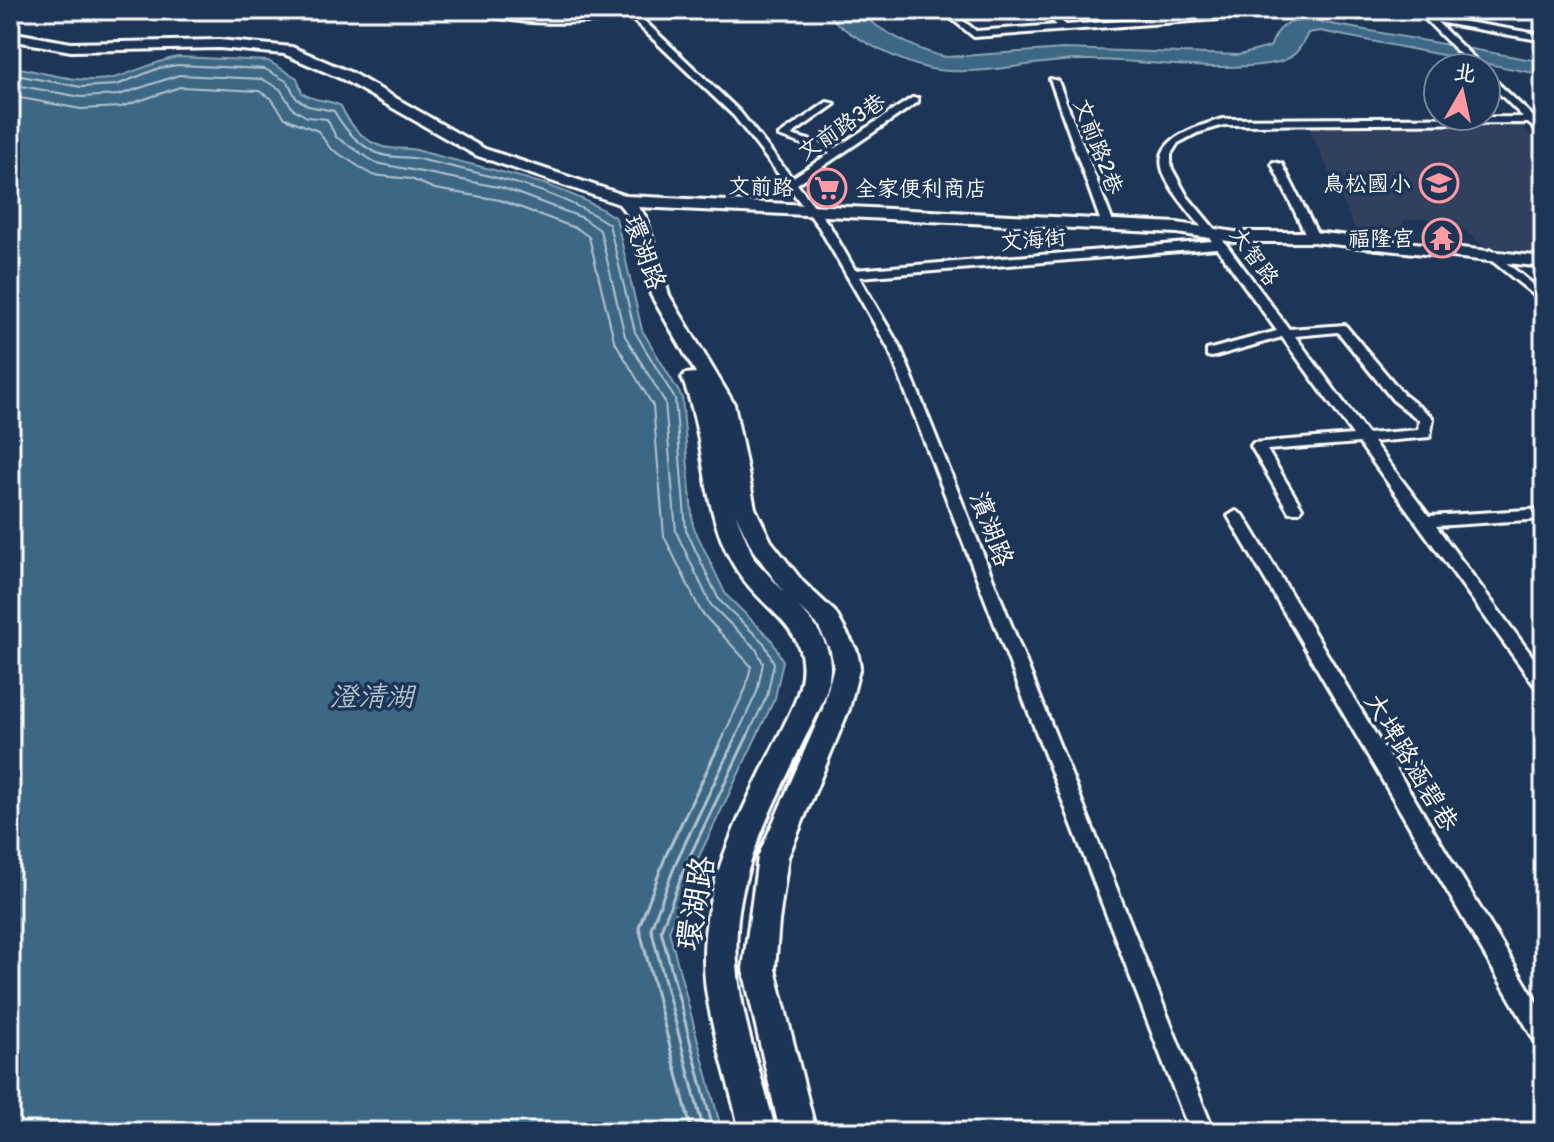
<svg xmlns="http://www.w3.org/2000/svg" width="1554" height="1142" viewBox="0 0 1554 1142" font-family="Pangolin,'LXGW WenKai TC',sans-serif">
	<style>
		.built { fill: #31415e }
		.water { fill: #3e6885; stroke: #8ba4b6; stroke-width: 2 }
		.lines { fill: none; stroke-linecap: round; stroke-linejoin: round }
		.shore-far1 { stroke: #b2c3ce; stroke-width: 2 }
		.shore { stroke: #b2c3ce; stroke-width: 3 }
		.street-casing { stroke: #fff; stroke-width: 6 }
		.secondary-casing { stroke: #fff; stroke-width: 6 }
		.street { fill: #1d3557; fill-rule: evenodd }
		.secondary { fill: #1d3557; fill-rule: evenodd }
		.labels { text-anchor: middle; stroke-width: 7; stroke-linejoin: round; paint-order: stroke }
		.far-street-label { font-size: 22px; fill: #fff; stroke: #1d3557 }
		.far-poi-label { font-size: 22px; fill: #fff; stroke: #1d3557; text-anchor: end }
		.street-label { font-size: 26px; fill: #fff; stroke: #1d3557 }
		.water-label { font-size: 28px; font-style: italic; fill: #b2c3ce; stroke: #1d3557 }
		.near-street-label { font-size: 32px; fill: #fff; stroke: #1d3557 }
	</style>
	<rect width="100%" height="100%" fill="#1d3557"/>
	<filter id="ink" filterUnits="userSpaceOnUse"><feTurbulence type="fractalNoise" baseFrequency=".0125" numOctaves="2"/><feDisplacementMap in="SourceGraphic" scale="16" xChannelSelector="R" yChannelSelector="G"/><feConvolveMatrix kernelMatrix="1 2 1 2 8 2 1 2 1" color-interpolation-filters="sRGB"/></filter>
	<g filter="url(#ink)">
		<path class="built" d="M1307 124 1522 127 1544 148V253L1484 246 1458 226 1424 218 1405 220 1400 230 1408 239 1358 235Z"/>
		<path class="water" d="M825 10H859C872 28 925 54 947 57L1064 49 1239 55 1270 47C1279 25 1285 21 1309 20L1544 62V75L1320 31 1308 33C1300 50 1293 60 1274 63 1211 74 1146 59 1084 60 1035 60 985 76 937 70 908 66 841 35 825 10Z
			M178 57 268 61 297 78 302 93C315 102 328 99 341 106 349 124 363 141 383 147 395 150 408 147 420 151 486 170 557 179 616 218L642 330 682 397 693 526 726 595 771 639 783 661 775 698 694 867 669 931 722 1132H10V66C43 72 84 86 117 77 138 71 156 61 178 57Z"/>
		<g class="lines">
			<path class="shore-far1" d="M10 74 81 87 117 85 159 68 178 65 265 69 288 82 296 98 308 106 334 111C344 129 357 144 377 153 390 159 405 156 419 159 485 175 552 187 609 224L635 332 675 399 686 530 719 600 764 643 774 663 767 696 747 737
				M10 84 81 97 119 95 179 75 262 79 280 89 293 109 307 117 327 119 336 137 376 163 503 188 583 218 600 230 625 336 665 402 676 532 711 605 756 649 763 663 757 692 736 737
				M10 96 81 109 121 107 180 87 259 91 271 98 285 118 318 131 330 148 372 175 411 179 435 189 500 200 578 229 589 237 614 340 653 406 664 536 701 612 751 666 746 688 723 737"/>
			<path class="shore" d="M692 1132 639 927 666 855 724 735
				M704 1132 651 928 677 860 737 735
				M714 1132 661 930 686 864 748 735"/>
			<g class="street-casing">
				<path id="street" d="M477 10 557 17 627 14 624 10H633L740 112 792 178 830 153 778 136 827 102 835 104 791 135 836 148 912 98H918V102L797 184 830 226 855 270 1212 241C1170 183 1118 147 1223 119L1523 117 1486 80V72L1544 127V136L1528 123 1224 125 1197 133 1178 143 1171 154V167L1187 196 1217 232 1289 329 1345 325 1403 394 1431 416 1433 419 1430 437 1373 442 1429 516 1544 509V519L1436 526 1544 672V692L1538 690 1359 443 1267 450 1302 508 1299 512H1289L1251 446 1253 443 1353 435 1282 337 1212 357 1207 356V350L1277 331 1217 248 859 277 901 349 1214 1132H1190L889 349 819 227 734 116 632 19C591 22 513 29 477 10ZM1338 332 1393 400 1419 420 1418 430 1367 434 1295 336Z
					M941 10H950L976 31 1057 25 1038 10H1047L1066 25 1268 10H1307L1303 13 974 37Z
					M1416 10H1425L1431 16 1544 35V41L1437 22 1484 68H1474Z
					M1050 79 1058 81 1114 225 1112 227 1102 225Z
					M1273 162 1282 164 1319 237 1317 239 1307 237 1272 164Z
					M1490 250 1544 293V303L1486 256 1484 254Z
					M1236 511 1244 516 1544 1014V1046L1536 1043 1228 516Z"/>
			</g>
			<g class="secondary-casing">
				<path id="secondary" d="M10 32 71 43 219 40 292 47 352 73 485 149 627 196 1177 223 1235 232H1313L1544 257V267L1313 242H1235L1177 233 638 207 646 217 669 295 734 404 755 508 771 541 803 582 835 612 857 651 860 666 849 709 788 857 779 921 775 969 816 1132H780L743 969 758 857 823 709 834 666 831 651 817 624 798 606C814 623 831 644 830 669 829 697 812 723 800 748 773 806 741 865 737 930 732 1000 760 1066 776 1132H740C730 1084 713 1038 706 989 692 883 753 795 795 702 824 628 762 617 732 562 700 505 707 438 682 378L685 374 696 373 651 295 630 218 619 204 475 155 342 79 284 54 219 48 71 51 10 40ZM735 513 753 550 783 591 754 559Z"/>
			</g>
			<use href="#street" class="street"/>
			<use href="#secondary" class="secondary"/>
		</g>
	</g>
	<defs>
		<g id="school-ring" transform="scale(2)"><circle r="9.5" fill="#1d3557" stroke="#ff9aa2" stroke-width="1.5"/><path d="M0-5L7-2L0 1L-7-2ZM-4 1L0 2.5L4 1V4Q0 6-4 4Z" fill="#ff9aa2"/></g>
		<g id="supermarket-ring" transform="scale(2)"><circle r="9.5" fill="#1d3557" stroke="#ff9aa2" stroke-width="1.5"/><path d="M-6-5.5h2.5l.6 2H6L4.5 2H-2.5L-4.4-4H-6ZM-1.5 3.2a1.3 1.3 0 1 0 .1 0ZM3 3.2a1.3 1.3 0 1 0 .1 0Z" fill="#ff9aa2"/></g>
		<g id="temple-ring" transform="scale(2)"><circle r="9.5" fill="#1d3557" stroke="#ff9aa2" stroke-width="1.5"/><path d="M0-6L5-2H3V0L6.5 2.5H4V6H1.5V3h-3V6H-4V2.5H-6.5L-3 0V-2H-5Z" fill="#ff9aa2"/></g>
	</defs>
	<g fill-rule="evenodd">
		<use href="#school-ring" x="1439" y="183"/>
		<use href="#supermarket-ring" x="827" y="188"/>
		<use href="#temple-ring" x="1442" y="238"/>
	</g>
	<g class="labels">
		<g class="far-street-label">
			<text transform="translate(841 126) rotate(-34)" y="8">文前路3巷</text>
			<text transform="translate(1099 146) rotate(69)" y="8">文前路2巷</text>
			<text transform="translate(761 186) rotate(2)" y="8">文前路</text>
			<text transform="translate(1033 239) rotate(-5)" y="8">文海街</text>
			<text transform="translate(1255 256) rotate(54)" y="8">大智路</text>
		</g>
		<g class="far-poi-label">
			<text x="1411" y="191">鳥松國小</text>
			<text x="855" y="196" text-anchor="start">全家便利商店</text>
			<text x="1414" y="246">福隆宮</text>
		</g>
		<g class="street-label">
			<text transform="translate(645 252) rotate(70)" y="9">環湖路</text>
			<text transform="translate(992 529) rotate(69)" y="9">濱湖路</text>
			<text transform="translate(1412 762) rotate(59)" y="9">大埤路涵碧巷</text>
		</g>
		<g class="water-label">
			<text x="372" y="706">澄清湖</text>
		</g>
		<g class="near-street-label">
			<text transform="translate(695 903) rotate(-80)" y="11">環湖路</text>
		</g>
	</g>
	<rect width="1554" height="1142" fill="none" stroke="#1d3557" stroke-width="40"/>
	<rect x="20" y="20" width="1514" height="1102" fill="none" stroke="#fff" stroke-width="3" filter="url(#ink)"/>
	<g transform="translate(1462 92) rotate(9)"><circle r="38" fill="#1d3557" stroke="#77869a" stroke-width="2"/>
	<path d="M0-6L14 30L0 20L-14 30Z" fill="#ff9aa2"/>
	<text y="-12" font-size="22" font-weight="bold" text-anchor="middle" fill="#ffffff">北</text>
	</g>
</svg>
